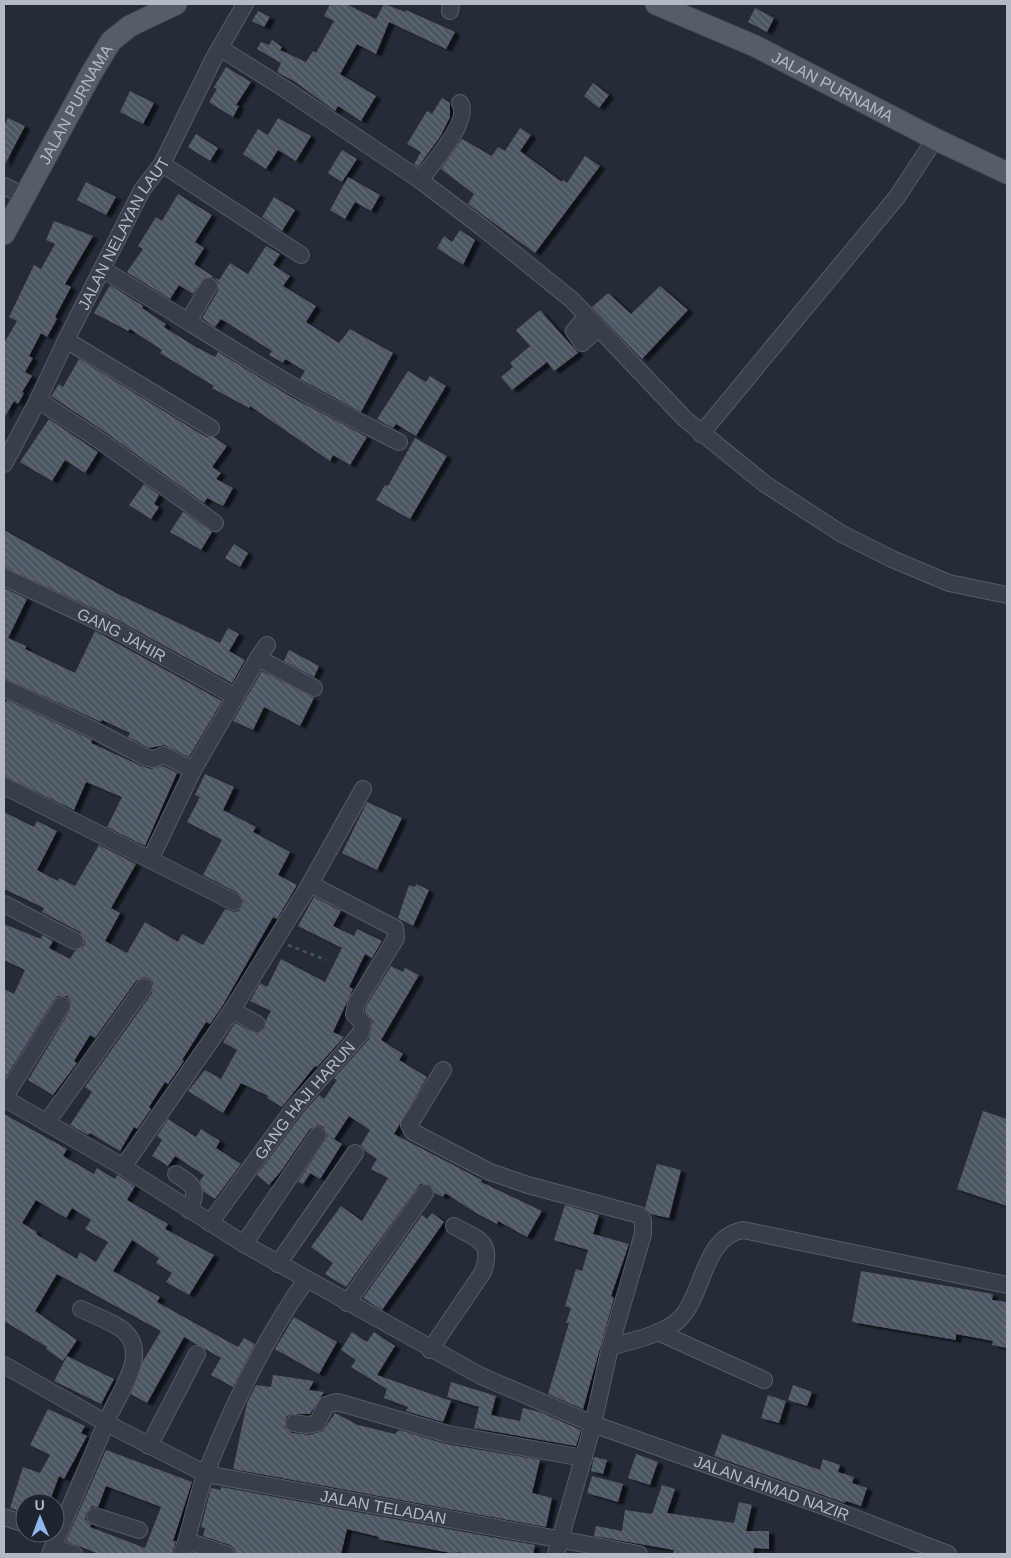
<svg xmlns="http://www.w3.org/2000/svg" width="1011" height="1558" viewBox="0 0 1011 1558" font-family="Arial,sans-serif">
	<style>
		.building { fill: url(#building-back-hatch); fill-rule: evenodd; filter: url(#shadow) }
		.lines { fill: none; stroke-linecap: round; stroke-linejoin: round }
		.minor-casing { stroke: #555d66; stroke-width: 18 }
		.major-casing { stroke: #414851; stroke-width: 23 }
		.path { stroke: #465658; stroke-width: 2.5; stroke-dasharray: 4 4; stroke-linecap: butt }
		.minor { stroke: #373f48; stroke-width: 16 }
		.major { stroke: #555e68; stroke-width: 21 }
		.labels { text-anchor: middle; stroke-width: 5; stroke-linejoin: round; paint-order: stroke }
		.street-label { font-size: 16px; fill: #b2bac4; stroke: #1d242d }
	</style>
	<defs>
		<pattern id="building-back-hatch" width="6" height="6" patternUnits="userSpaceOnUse" patternTransform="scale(1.25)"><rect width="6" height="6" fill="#4d5763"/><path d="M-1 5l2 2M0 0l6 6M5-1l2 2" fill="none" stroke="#646d78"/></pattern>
		<filter id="shadow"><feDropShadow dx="5.5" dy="3" stdDeviation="1" flood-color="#0009"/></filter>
	</defs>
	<rect width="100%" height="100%" fill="#242d37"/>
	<path class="building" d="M330 4H346L376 19 384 4 405 12 406 10 455 32 446 49 389 22 376 54 357 44 340 74 376 96 361 121 338 106 335 111 294 81 277 72 281 63 257 49 261 42 269 45 272 40 282 47 280 50 306 62 313 51 316 53 334 21 324 16Z
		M755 8 774 18 767 32 748 22Z
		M258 11 270 17 264 27 252 21Z
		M226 67 251 82 236 105 239 106 233 117 209 102 217 89 214 87Z
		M593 83 609 95 599 108 584 96Z
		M130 91 154 103 143 124 120 112Z
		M442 98 450 103V117L440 137 418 167 414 164 421 152 407 144 427 111 432 114Z
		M8 118 25 126 4 166V126Z
		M278 118 311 136 296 161 278 150 266 169 243 154 258 129 268 135Z
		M520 128 531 135 520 151 562 182 563 180 567 183 585 156 600 166 535 253 468 204 474 194 441 169 462 139 492 156 498 147 505 151Z
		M196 134 218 148 210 161 188 147Z
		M342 150 357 159 342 182 328 173Z
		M348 177 380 195 371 211 355 202 345 219 330 210Z
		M86 182 116 197 106 215 77 200Z
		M178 194 212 215 195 242 204 248 194 264 219 280 230 263 248 274 266 246 280 254 273 265 290 276 283 286 316 306 306 322 339 343 350 329 393 353 361 412 300 379 305 371 285 359 283 363 269 355 272 351 221 319 215 327 202 318 218 291V282L214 277 204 278 193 294 179 285 170 299 127 272 143 249 138 246 156 217 162 221Z
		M274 197 295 210 282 231 262 217Z
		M54 221 93 236 65 284 71 287 55 317 57 319 47 337 41 333 29 356 33 358 25 372 32 376 22 392 24 393 18 404 14 401 4 418V343L17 321 9 317 34 265 41 269 55 244 46 240Z
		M460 230 475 240 463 265 437 248 444 236 452 242Z
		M110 285 143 306 142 308 166 324 164 327 196 347 215 357 218 352 293 398 367 437 350 465 333 455 330 461 250 406 249 408 212 388 214 386 160 353 162 350 130 329 128 331 94 313Z
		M660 286 688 310 642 359 592 307 608 293 631 314Z
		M540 310 578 353 554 371 547 362 512 390 501 377 513 367 510 363 530 346 516 330Z
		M79 359 206 437H214L227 446 212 467 221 473 216 479 233 488 223 506 207 498 204 503 108 434 51 396 59 384 63 387Z
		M408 371 426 382 430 376 446 386 416 436 396 424 393 428 377 419Z
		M49 419 98 452 85 473 65 460 52 481 20 462Z
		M415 438 447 456 410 519 376 500 385 485 388 486Z
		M144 484 159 495 154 504 159 507 151 519 129 505Z
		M183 512 212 532 201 550 170 532Z
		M4 530 116 593 220 643 228 628 239 634 229 651 245 660 232 683 114 618 4 567Z
		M234 544 248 553 240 567 225 558Z
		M4 588 27 599 8 638 26 646 25 649 75 673 95 631 222 701 189 757 165 745 149 748 128 737 130 733 102 720 101 722 4 678Z
		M289 650 319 666 314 677 284 661Z
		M262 671 314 698 300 726 264 707 253 730 233 721Z
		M7 700 88 738 92 740 91 743 141 766 151 769 163 766 177 773 145 846 107 827 122 797 86 782 74 810 4 776V705Z
		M205 774 234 787 223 810 256 827 253 832 290 852 278 875 297 885 277 919 273 917 223 1005 210 1024 206 1022 182 1060 184 1061 168 1084 165 1082 149 1107 151 1109 137 1129 134 1127 120 1151 90 1133 88 1135 70 1125 92 1092 85 1087 152 993 153 983 149 979 144 977 136 981 95 1038 90 1035 74 1061 77 1063 53 1095 28 1080 70 1010 71 1001 67 996H58L54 1000 4 1080V989L14 994 25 970 4 960V924L41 939 42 935 53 941 49 948 70 959 75 951 84 946 85 941 80 932 42 912 44 908 4 889V812L34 827 37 821 57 831 37 870 58 881 59 878 75 886 99 845 136 864 111 908 120 913 105 941 127 953 145 922 178 942 182 934 203 945 225 909 234 912 239 911 244 902 238 893 203 875 222 840 187 822 200 797 195 795Z
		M367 802 402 818 377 870 342 853Z
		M416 884 429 890 413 926 398 918 409 885 415 887Z
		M314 897 341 911 333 926 354 936 357 929 382 941 372 958 365 954 349 987 353 989 333 1032 344 1037 317 1067 315 1066 282 1107 267 1098 268 1096 241 1083 223 1113 188 1091 205 1070 221 1079 237 1050 223 1042 235 1023 257 1034 265 1029 266 1020 271 1011 250 1001 260 983 267 987 281 959 325 982 342 948 298 926Z
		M391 966 403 972 405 968 419 975 381 1040 403 1054 399 1060 427 1077 394 1134 482 1180 481 1182 542 1211 527 1237 498 1221 497 1224 478 1214 445 1193 443 1197 435 1193 430 1185 420 1184 346 1287 325 1274 333 1263 311 1247 341 1206 362 1221 388 1178 371 1169 377 1159 365 1151 361 1145 370 1130 349 1116 334 1139 342 1144 320 1179 310 1173 303 1184 298 1182 328 1136 324 1127 318 1125 310 1129 282 1170 269 1185 257 1175 302 1114 319 1095 324 1099 337 1080 334 1078 369 1039 373 1021 365 1011V1008Z
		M983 1111 1007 1119V1206L957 1189Z
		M4 1114 67 1149 63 1156 94 1174 97 1168 115 1179 117 1175 135 1186 127 1200 168 1224 165 1229 214 1255 189 1295 166 1282 172 1273 156 1263 159 1258 132 1240 113 1271 160 1297 157 1302 238 1347 244 1338 255 1344 233 1387 211 1375 221 1358 184 1337 147 1403 131 1394 143 1361 161 1331 57 1274 35 1311 77 1340 63 1361 46 1349 47 1347 4 1321ZM36 1200 66 1218 72 1208 91 1220 85 1229 108 1242 96 1262 80 1252 77 1259 36 1234 37 1232 22 1223Z
		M168 1119 196 1137 201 1129 220 1141 216 1148 241 1164 215 1199 204 1192 200 1181 204 1175 175 1156 168 1166 152 1156 162 1140 157 1136Z
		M657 1164 681 1170 669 1218 651 1214 645 1208Z
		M565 1205 599 1215 593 1234 629 1244 611 1296 614 1298 583 1409 548 1394 569 1323H566L571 1308 565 1306 576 1269 582 1271 588 1250 554 1240Z
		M432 1213 444 1222 382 1310 363 1298 422 1215 427 1219Z
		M861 1271 993 1294 992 1300 1007 1302V1348L992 1345 993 1341 956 1334V1340L852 1322Z
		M294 1317 337 1342 319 1374 275 1349Z
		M352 1332 367 1342 374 1332 395 1346 377 1375 451 1401 443 1422 406 1411 408 1407 384 1398 387 1389 351 1367 356 1360 341 1350Z
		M67 1356 114 1379 101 1404 54 1381Z
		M273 1375 314 1381 309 1390 324 1392 310 1414H291L286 1417 285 1427 292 1433 309 1435 323 1431 335 1413 358 1425 395 1434 399 1430 446 1444 540 1460 532 1493 552 1498 546 1527 233 1469 247 1403 256 1385 271 1387Z
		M451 1382 496 1396 491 1415 520 1421 523 1408 540 1412 581 1430 576 1446 474 1428 479 1407 447 1397Z
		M793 1385 812 1392 807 1406 788 1400Z
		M768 1395 786 1401 779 1423 761 1418Z
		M48 1409 85 1426 81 1433 87 1436 64 1479 59 1476 49 1503H25V1513L10 1508 23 1467 40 1473 50 1455 30 1445Z
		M722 1434 820 1470 823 1459 840 1465 838 1472 854 1477 852 1483 867 1488 861 1506 846 1501 845 1503 714 1456Z
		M106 1450 192 1482 173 1541H176L172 1554H99L66 1541ZM106 1486 161 1507 145 1548 90 1527 91 1525 85 1519 86 1513 92 1506 98 1507Z
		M636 1454 658 1462 650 1485 628 1478Z
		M594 1457 607 1460 603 1474 591 1471Z
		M592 1476 623 1484 618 1502 587 1493Z
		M662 1485 675 1489 667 1513 734 1523 739 1502 752 1505 746 1531H769V1549L754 1548 753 1554H673L674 1550 594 1536 596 1526 622 1531 625 1510 652 1514Z
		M221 1487 535 1545 533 1554H467L457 1552 456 1554 378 1539 379 1537 347 1529 341 1554H236L234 1548 230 1545 203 1536 205 1528 201 1527 211 1488 221 1490Z"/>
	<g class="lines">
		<g class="minor-casing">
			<g id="minor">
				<path d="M450 11 451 4"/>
				<path d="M220 48 282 87 420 180 483 228 572 300 685 419 765 484 842 534 892 559 949 583 1007 595"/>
				<path d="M162 164 301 255"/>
				<path d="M420 180C431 166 471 120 460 103"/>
				<path d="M4 186 25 196"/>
				<path d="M102 269C168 308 232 350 298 389 331 408 366 425 399 442"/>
				<path d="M587 316 574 331 582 343 598 328"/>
				<path d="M189 320 209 286"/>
				<path d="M66 340 211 428"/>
				<path d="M38 400 102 442 215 523"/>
				<path d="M701 434 897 197 935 139"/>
				<path id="s1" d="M4 464 38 400 66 340 142 190 162 164 214 58 245 4"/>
				<path id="s2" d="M4 577 110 627 236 697"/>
				<path d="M267 645 258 658 314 688"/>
				<path d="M4 688 92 729 145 757 153 759 164 755 193 770"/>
				<path d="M4 786 234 902"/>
				<path d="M150 860 193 770 258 658"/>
				<path d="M4 904 75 941"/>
				<path d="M232 1010 257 1024"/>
				<path d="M443 1070 409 1125 413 1132 490 1172 528 1185 639 1215 643 1220V1234L610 1347 593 1424 556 1554"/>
				<path id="s3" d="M4 1098 123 1167 244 1244 481 1376 593 1424 829 1508 948 1554"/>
				<path d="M4 1098 62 1005"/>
				<path d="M47 1122 144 987"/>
				<path d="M123 1167 232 1010 310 884 363 789"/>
				<path d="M176 1174C194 1186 199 1188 189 1210"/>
				<path id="s4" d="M210 1223 294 1108 361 1033 363 1023 354 1014 356 1004 396 938 395 928 310 884"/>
				<path d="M244 1244 318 1135"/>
				<path d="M278 1264 355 1153"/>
				<path d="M347 1303 425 1193"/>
				<path d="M81 1309C93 1315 118 1324 126 1333 147 1355 122 1388 112 1410"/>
				<path d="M658 1332 764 1380"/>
				<path d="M610 1347C630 1341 657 1336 675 1323 705 1300 700 1238 743 1230L1007 1285"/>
				<path d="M430 1350 483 1272C494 1241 477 1239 454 1226"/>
				<path id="s5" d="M4 1365 106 1423 206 1474 639 1554"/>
				<path d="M294 1423 307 1425 317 1423 326 1405 337 1402 448 1434 584 1458"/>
				<path d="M149 1446 197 1354"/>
				<path d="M95 1516 139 1530"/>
				<path d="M4 1517 25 1524"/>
				<path d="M187 1541 226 1554"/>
				<path d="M53 1547 74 1554"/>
				<path d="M50 1554 109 1416"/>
				<path d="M182 1554C191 1528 196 1500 206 1473 231 1409 266 1336 306 1280"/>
			</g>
		</g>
		<g class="major-casing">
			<g id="major">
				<path id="s6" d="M656 4 755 46 935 139 1007 173"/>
				<path id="s7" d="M4 234 91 74 111 41 130 26 176 4"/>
			</g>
		</g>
		<path class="path" d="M288 945 326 960"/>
		<use href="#minor" class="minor"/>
		<use href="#major" class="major"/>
	</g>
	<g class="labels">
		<g class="street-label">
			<text dy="6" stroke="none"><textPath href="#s6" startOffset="195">JALAN PURNAMA</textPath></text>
			<text dy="6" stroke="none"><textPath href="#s7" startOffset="148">JALAN PURNAMA</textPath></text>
			<text dy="6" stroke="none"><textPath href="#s1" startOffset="260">JALAN NELAYAN LAUT</textPath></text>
			<text dy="6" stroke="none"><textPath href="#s2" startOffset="131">GANG JAHIR</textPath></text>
			<text dy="6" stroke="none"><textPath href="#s4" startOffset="155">GANG HAJI HARUN</textPath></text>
			<text dy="6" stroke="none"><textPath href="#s3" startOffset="864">JALAN AHMAD NAZIR</textPath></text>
			<text dy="6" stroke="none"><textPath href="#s5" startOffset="410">JALAN TELADAN</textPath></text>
		</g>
	</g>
	<rect width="1011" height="1558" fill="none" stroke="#b2bac4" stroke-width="10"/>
	<g transform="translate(40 1518) rotate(359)"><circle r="24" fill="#1d242d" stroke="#596069"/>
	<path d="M0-4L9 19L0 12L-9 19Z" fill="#90b7ec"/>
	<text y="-8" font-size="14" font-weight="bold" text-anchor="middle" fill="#b2bac4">U</text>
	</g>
</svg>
